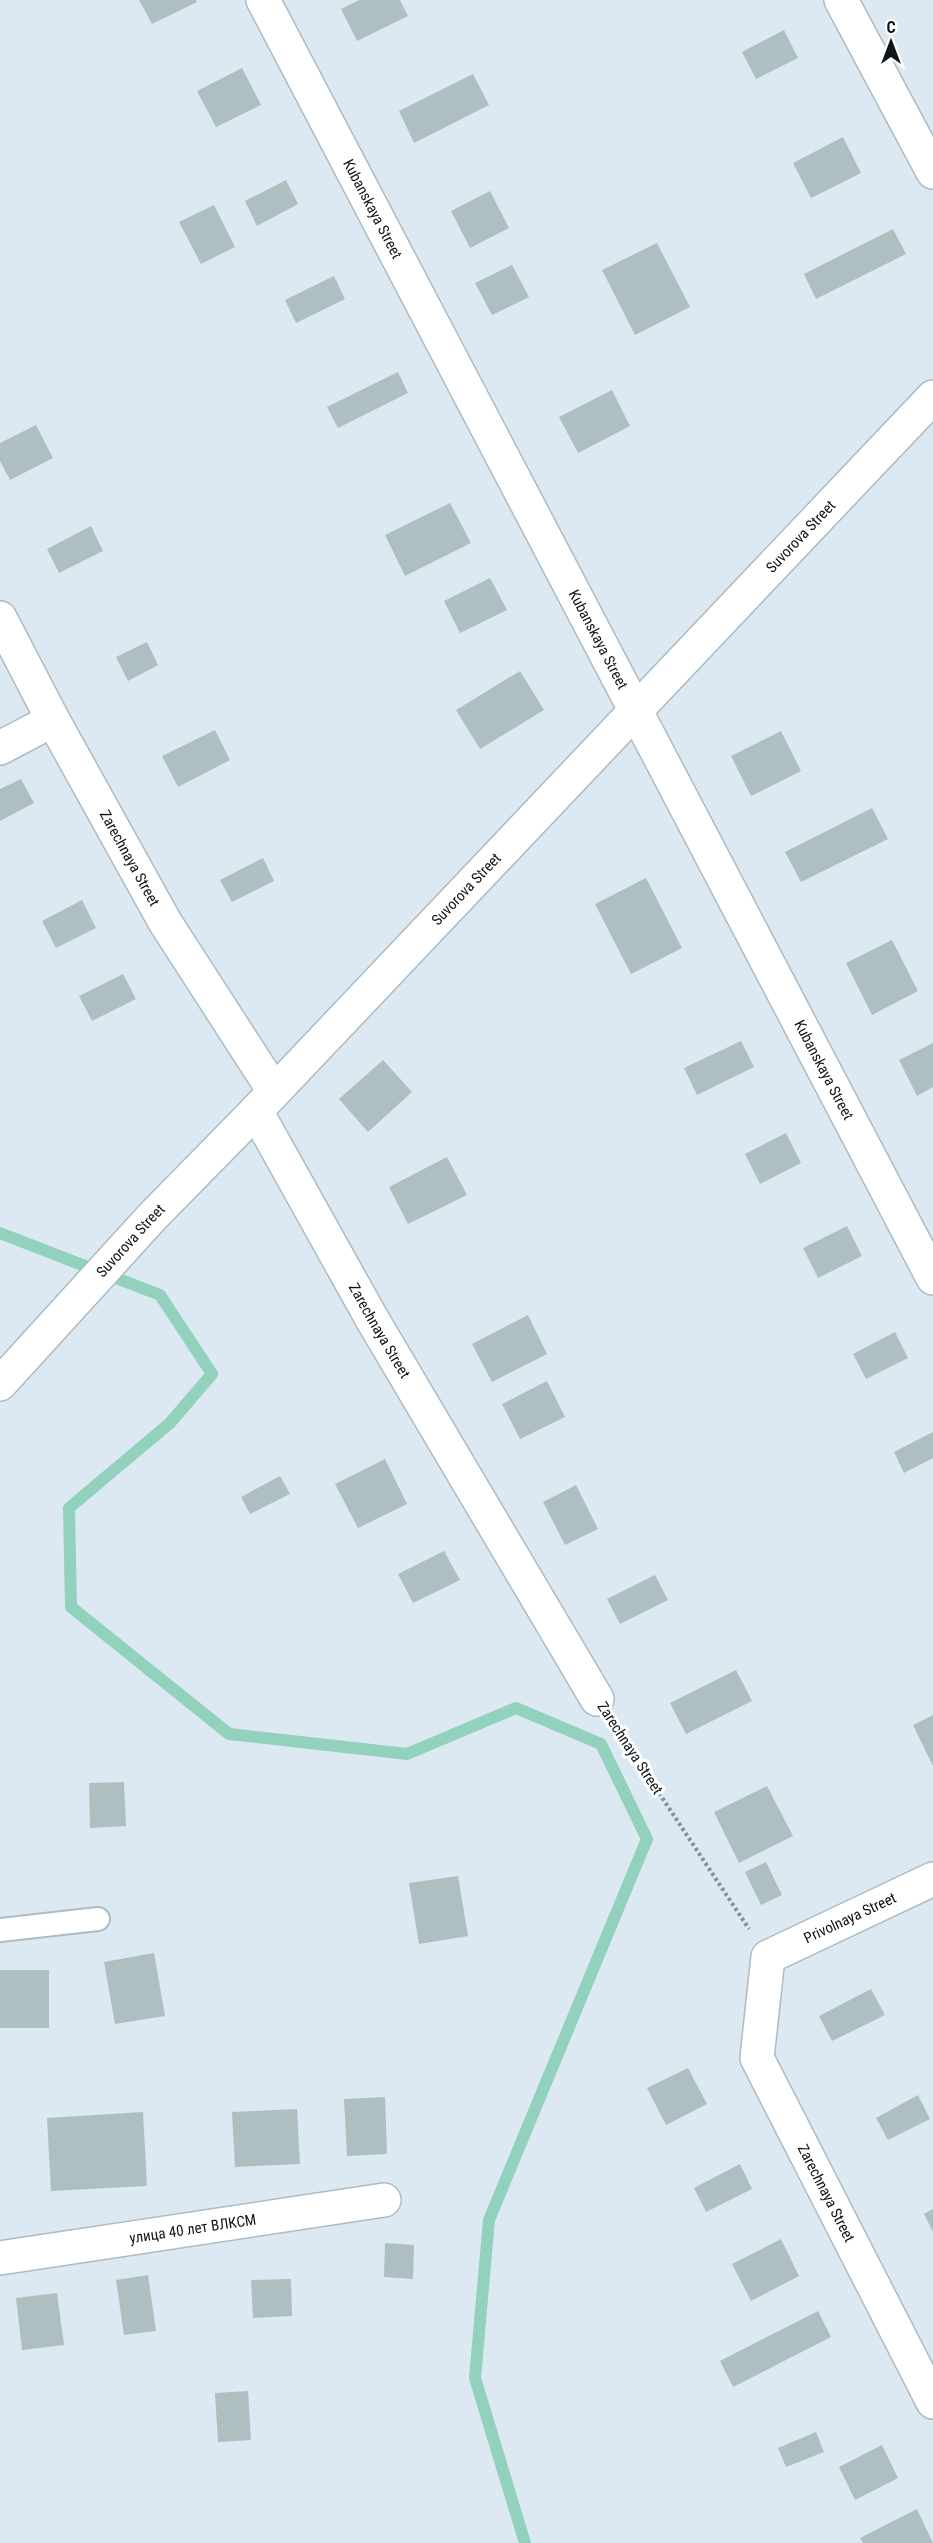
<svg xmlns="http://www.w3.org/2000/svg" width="933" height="2543" viewBox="0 0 933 2543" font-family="'Roboto Condensed',sans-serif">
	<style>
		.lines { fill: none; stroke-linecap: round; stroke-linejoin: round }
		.stream { stroke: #92d1bb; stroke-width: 12 }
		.building { fill: #adbfc1 }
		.lane-casing { stroke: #adbbc4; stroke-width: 26 }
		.street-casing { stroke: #adbbc4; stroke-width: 36 }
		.secondary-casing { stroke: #adbbc4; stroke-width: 36 }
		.path { stroke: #858e96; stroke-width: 4; stroke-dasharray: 3 3; stroke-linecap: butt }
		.lane { stroke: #fff; stroke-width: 22 }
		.street { stroke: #fff; stroke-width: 33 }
		.secondary { stroke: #fff; stroke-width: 33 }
		.labels { text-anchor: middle; stroke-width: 6; stroke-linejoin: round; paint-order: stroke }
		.street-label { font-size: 15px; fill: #101418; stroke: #fff }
	</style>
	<rect width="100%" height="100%" fill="#dce9f3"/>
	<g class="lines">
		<path class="stream" d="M0 1233 160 1295 212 1374 170 1423 69 1508 71 1607 229 1734 407 1754 516 1708 601 1744 647 1839 489 2220 475 2378 525 2543"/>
	</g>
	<path class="building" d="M139 0H196L197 2 152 24Z
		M359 0H400L408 16 357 41 341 9Z
		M784 30 798 58 756 79 742 52Z
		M242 68 261 105 216 127 197 91Z
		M473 74 489 105 414 143 399 111Z
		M843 137 861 173 811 198 793 163Z
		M286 180 298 204 257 226 245 201Z
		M490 191 509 228 470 248 451 211Z
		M214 205 235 247 201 264 179 222Z
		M893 229 906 254 816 299 804 274Z
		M657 243 690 307 635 335 602 270Z
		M512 265 529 297 492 315 475 283Z
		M334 276 345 299 296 323 285 300Z
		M398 372 408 393 338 428 327 407Z
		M612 390 630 426 578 453 559 417Z
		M36 425 53 458 10 480 0 461V443Z
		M450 503 471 543 405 576 385 535Z
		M91 526 103 551 59 573 47 549Z
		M490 578 507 610 460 633 444 601Z
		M147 642 158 665 128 681 116 657Z
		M520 671 544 710 480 749 456 710Z
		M215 730 230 760 178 787 162 756Z
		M781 731 801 771 751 796 731 756Z
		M21 779 34 803 0 821V789Z
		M872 808 888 839 801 882 785 852Z
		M263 858 274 881 232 902 220 880Z
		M646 878 682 948 631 974 595 904Z
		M82 900 96 928 56 948 42 921Z
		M892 940 918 991 872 1015 846 963Z
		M123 974 136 999 92 1021 79 996Z
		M741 1041 754 1067 697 1095 684 1068Z
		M933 1043V1087L917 1096 899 1060Z
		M383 1060 412 1092 368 1132 339 1099Z
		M786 1133 801 1163 760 1184 745 1154Z
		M447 1157 467 1195 408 1224 389 1187Z
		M847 1226 862 1256 818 1278 803 1248Z
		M528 1315 547 1354 492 1382 472 1344Z
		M895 1332 908 1358 866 1379 853 1354Z
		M547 1381 565 1417 520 1439 502 1404Z
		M933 1432V1458L904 1473 894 1452Z
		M385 1459 407 1504 358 1528 335 1484Z
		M280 1476 290 1494 250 1514 241 1497Z
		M576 1485 598 1529 565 1545 543 1502Z
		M444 1551 460 1580 413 1603 398 1574Z
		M655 1575 668 1600 620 1624 607 1599Z
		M736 1670 752 1701 686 1734 670 1703Z
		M933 1715V1766L913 1725Z
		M124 1782 126 1826 90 1828 89 1783Z
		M767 1786 793 1836 739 1863 714 1812Z
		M766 1862 782 1895 761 1905 745 1872Z
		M458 1876 468 1936 419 1944 409 1883Z
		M154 1953 165 2016 115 2024 104 1962Z
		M0 1970H49V2028H0Z
		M871 1989 885 2015 832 2041 819 2016Z
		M688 2068 707 2104 666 2125 647 2088Z
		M918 2095 930 2119 888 2140 876 2118Z
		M385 2097 387 2154 347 2156 344 2099Z
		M297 2109 300 2164 235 2167 232 2112Z
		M143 2112 147 2186 51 2191 47 2118Z
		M740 2164 752 2189 706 2212 694 2188Z
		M933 2209V2232L924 2214Z
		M781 2239 799 2276 751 2301 732 2264Z
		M385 2243 414 2245 413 2279 384 2277Z
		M148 2275 156 2331 124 2335 116 2280Z
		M291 2279 292 2316 253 2318 251 2280Z
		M57 2293 64 2345 22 2350 16 2298Z
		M818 2311 831 2337 733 2387 720 2361Z
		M248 2391 251 2440 218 2442 215 2393Z
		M816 2432 824 2452 786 2467 778 2448Z
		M882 2445 898 2478 855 2500 839 2467Z
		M917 2509 933 2543H863L860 2538Z"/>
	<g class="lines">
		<g class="lane-casing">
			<path id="lane" d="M0 1930 98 1919"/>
		</g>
		<g class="street-casing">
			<g id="street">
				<path id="s1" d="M263 0 933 1278"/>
				<path d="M841 0 933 172"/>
				<path id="s2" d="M0 618 53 720 165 922 274 1091"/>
				<path d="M0 748 53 720"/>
				<path id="s3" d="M256 1111 372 1319 597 1699"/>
				<path id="s4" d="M933 1879 768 1957 757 2058 933 2402"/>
				<path id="s5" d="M0 2258 384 2200"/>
			</g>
		</g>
		<g class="secondary-casing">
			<g id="secondary">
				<path id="s6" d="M0 1384 152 1217 256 1111 933 397"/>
			</g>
		</g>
		<path class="path" d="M616 1728 749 1929"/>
		<use href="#lane" class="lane"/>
		<use href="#street" class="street"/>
		<use href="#secondary" class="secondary"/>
	</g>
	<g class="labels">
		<g class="street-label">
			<text dy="5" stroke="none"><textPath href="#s1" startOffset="236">Kubanskaya Street</textPath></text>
			<text dy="5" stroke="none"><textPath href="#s6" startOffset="1166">Suvorova Street</textPath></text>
			<text dy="5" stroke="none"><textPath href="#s1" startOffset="722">Kubanskaya Street</textPath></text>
			<text dy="5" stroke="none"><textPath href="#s2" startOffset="273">Zarechnaya Street</textPath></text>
			<text dy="5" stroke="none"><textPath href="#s6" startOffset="680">Suvorova Street</textPath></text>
			<text dy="5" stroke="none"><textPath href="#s1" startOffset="1208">Kubanskaya Street</textPath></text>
			<text dy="5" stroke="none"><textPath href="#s6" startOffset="194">Suvorova Street</textPath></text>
			<text dy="5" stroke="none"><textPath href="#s3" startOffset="252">Zarechnaya Street</textPath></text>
			<text transform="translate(630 1748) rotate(57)" y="5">Zarechnaya Street</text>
			<text transform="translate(850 1918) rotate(-25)" y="5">Privolnaya Street</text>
			<text dy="5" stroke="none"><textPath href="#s4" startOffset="436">Zarechnaya Street</textPath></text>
			<text dy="5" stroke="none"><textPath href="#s5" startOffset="195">улица 40 лет ВЛКСМ</textPath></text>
		</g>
	</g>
	<g transform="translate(891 42)" stroke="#ffffff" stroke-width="4.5" paint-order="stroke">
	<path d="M0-4.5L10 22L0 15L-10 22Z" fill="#101418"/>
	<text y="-9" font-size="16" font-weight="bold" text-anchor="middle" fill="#101418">С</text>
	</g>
</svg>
